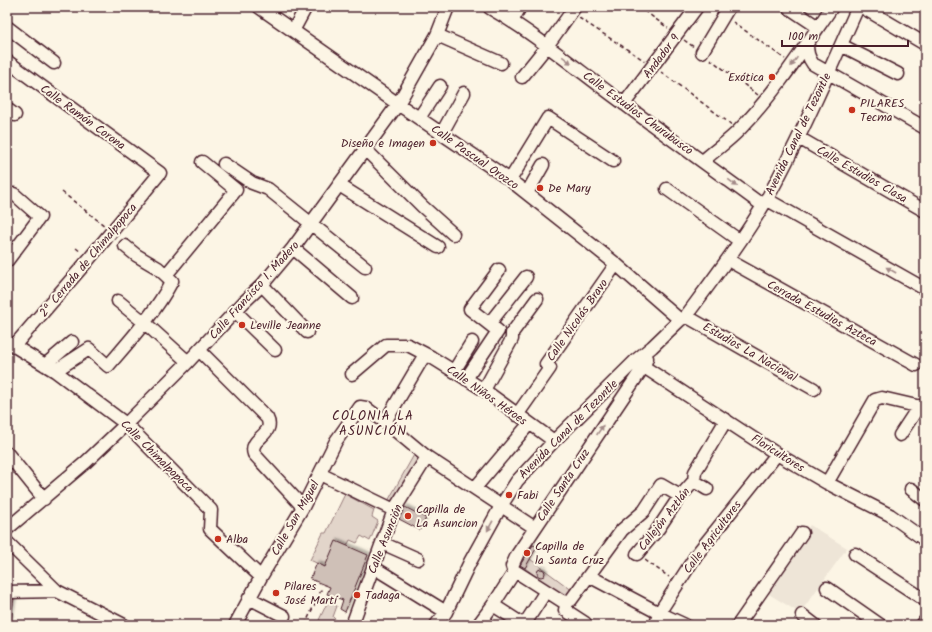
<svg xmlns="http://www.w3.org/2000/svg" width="932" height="632" viewBox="0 0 932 632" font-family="Kalam,sans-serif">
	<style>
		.built { fill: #eee5d7 }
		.green { fill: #e2d5ca; stroke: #967a7a }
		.building { fill: #cfc0b7; stroke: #4a1f2b; filter: url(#shadow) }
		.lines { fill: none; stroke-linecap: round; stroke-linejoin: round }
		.minor-casing { stroke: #4a1f2b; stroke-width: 15 }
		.path { stroke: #4a1f2b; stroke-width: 1.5; stroke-dasharray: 4 3; stroke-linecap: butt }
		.minor { stroke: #fcf5e5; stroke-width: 12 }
		.oneway { fill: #a38a88 }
		.poi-dot { fill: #c8321e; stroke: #fcf5e5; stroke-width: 1.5 }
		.labels { text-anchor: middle; stroke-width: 4; stroke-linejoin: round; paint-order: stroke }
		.street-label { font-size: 12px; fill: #4a1f2b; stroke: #fcf5e5 }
		.poi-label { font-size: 12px; fill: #4a1f2b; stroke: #fcf5e5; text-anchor: start }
		.neighbourhood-label { font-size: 13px; letter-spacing: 1px; fill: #4a1f2b; stroke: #fcf5e5 }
	</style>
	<defs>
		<filter id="shadow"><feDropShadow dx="2.5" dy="-2.5" stdDeviation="1" flood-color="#0004"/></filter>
	</defs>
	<rect width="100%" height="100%" fill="#fcf5e5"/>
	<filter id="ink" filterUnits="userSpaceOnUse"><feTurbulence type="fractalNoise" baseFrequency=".025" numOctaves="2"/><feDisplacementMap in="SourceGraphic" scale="8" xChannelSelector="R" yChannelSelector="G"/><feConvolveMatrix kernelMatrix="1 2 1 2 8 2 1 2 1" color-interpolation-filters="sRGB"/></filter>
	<g filter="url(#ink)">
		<path class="built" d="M810 525 847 548 800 613 767 593Z"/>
		<path class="green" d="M415 453 418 455 419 462 393 503 388 501Z
			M345 494 374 510 372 517 378 521 370 541 361 536 357 543 350 540 347 546 337 542 325 567 310 560 323 533H326Z
			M530 559 573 591 568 597 561 596 525 568Z
			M328 601 337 606 333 617 336 620 334 625H328L319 620Z"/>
		<path class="building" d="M405 507 426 518 420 530 399 519Z
			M336 541 368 555 345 612 340 609 343 600 327 594 330 587 310 579 317 563 325 567Z
			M533 545 537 547 525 568 520 565Z
			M537 573a4 4 0 1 1 8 0a4 4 0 1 1-8 0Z
			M7 599H14L10 620 7 619Z"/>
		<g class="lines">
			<g class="minor-casing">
				<path id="minor" d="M259 7 398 104 510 180 616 264 680 320
					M788 7 818 27
					M862 7 925 44
					M490 8C537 35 579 71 623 103 669 138 716 171 762 205
					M512 21 520 7
					M7 27 54 63
					M293 31 306 7
					M437 35 501 63
					M807 43C807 52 808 57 813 64L925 128
					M841 45 898 74
					M702 52 729 7
					M7 61 160 173 89 259 14 346
					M522 77 547 46 575 7
					M624 104 697 7
					M7 109 15 115
					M419 118 440 86
					M442 133 464 93
					M799 138 925 211
					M365 149 422 206 453 234
					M703 161C715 150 729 141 740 129 776 92 803 49 832 7
					M224 164 252 183 268 189 365 267
					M510 180 548 118 613 161
					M339 185 438 247
					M667 189 740 241
					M527 193 543 165
					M766 199 925 289
					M293 248 352 298
					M728 260 916 365
					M7 261 40 217 14 194
					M166 275 236 190 202 162
					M262 285 307 332
					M118 301 145 323 188 362
					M235 311 275 350
					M686 316 814 389
					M489 324 526 277
					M8 343 14 346 55 371 126 424 211 510 210 529 261 577
					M199 350 267 418C276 435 248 438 254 454L303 507
					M635 361 777 454 827 483 890 515 925 540
					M45 365 72 342
					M55 371 89 349 108 366C131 339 155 313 172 281L158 268 136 255 125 246
					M454 371 472 342
					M352 374 386 345H408L431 357
					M466 379 498 331 470 309 499 270
					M484 390 512 339V333L537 299
					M517 415 550 368 546 364 616 264
					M385 422 424 356 431 357 484 390 554 441
					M900 435 919 406
					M7 453 44 499
					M320 474 394 510
					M694 481 707 489
					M827 483 875 400 882 398 925 408
					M475 488 529 424
					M911 489 925 500
					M7 529 86 462 126 424 188 362 243 303 262 285 293 248 398 104 437 35 448 7
					M7 542 57 591
					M382 543 418 559
					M637 554 658 529 678 499 694 481 695 472 726 420
					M855 554 925 600
					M373 567 446 612
					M515 571 562 601 567 602
					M589 576 659 613 685 625
					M827 588 880 625
					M7 592 57 591 124 625
					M249 598 284 616
					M567 602 571 600 622 530 644 511 661 485 680 496
					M567 602 565 610 585 623
					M493 605 524 625
					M802 615 815 625
					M235 625 261 577 303 507 336 441 360 407 366 408 385 422 427 457 535 528
					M352 625 394 510 427 457
					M436 625 446 612 470 562 501 506 517 481 554 441 635 361 652 347 680 320 686 316C714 278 743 240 767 199 801 137 829 71 858 7
					M478 625 493 605 515 571 513 569 512 566 517 555 644 366 647 358
					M524 625 546 591
					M656 625 659 613 697 554 777 454
					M738 625 802 533
					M922 625 925 621"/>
			</g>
			<path class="path" d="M639 7 668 28
				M579 18 645 61
				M733 22 785 59
				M684 40 694 47
				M710 59 758 95
				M661 72 732 125
				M62 192 105 226
				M76 248 81 252
				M645 560 669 577
				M291 622 296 625
				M305 625 322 588"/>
			<use href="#minor" class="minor"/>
		</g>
		<defs><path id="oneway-solid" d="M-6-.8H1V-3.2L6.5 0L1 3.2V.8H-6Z"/></defs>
		<g class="oneway">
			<use href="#oneway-solid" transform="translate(567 60) rotate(37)"/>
			<use href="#oneway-solid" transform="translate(794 62) rotate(125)"/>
			<use href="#oneway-solid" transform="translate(733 183) rotate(37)"/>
			<use href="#oneway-solid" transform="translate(891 270) rotate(-150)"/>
			<use href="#oneway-solid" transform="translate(600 430) rotate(-56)"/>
			<use href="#oneway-solid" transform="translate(490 526) rotate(119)"/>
		</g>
	</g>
	<g class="poi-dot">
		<circle cx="772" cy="77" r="4"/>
		<circle cx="852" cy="110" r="4"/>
		<circle cx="433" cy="143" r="4"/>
		<circle cx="540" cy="188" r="4"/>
		<circle cx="242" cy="325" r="4"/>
		<circle cx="509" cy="495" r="4"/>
		<circle cx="408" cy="516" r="4"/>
		<circle cx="218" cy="539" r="4"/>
		<circle cx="527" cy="553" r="4"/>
		<circle cx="276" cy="593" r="4"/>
		<circle cx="357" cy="595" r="4"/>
	</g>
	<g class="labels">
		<g class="street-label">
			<text transform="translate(661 56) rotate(-53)" y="4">Andador 9</text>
			<text transform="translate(638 113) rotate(36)" y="4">Calle Estudios Churubusco</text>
			<text transform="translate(83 117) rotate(36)" y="4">Calle Ramón Corona</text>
			<text transform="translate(798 134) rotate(-64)" y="4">Avenida Canal de Tezontle</text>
			<text transform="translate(475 157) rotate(35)" y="4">Calle Pascual Orozco</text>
			<text transform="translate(862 174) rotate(30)" y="4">Calle Estudios Clasa</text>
			<text transform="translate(88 260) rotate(-50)" y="4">2ª Cerrada de Chimalpopoca</text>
			<text transform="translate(254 290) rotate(-48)" y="4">Calle Francisco I. Madero</text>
			<text transform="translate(822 313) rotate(29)" y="4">Cerrada Estudios Azteca</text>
			<text transform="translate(577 320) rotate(-55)" y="4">Calle Nicolás Bravo</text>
			<text transform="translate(750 352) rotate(30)" y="4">Estudios La Nacional</text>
			<text transform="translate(487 395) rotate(35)" y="4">Calle Niños Héroes</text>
			<text transform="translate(568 429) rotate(-45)" y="4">Avenida Canal de Tezontle</text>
			<text transform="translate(778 453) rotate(32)" y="4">Floricultores</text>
			<text transform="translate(157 456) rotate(45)" y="4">Calle Chimalpopoca</text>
			<text transform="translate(563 485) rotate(-56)" y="4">Calle Santa Cruz</text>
			<text transform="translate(295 518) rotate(-60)" y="4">Calle San Miguel</text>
			<text transform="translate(664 519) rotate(-52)" y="4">Callejón Aztlán</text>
			<text transform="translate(712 537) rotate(-53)" y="4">Calle Agricultores</text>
			<text transform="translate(385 539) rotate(-68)" y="4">Calle Asunción</text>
		</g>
		<g class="poi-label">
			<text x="764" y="81" text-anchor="end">Exótica</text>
			<text x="860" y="107">PILARES<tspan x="860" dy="14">Tecma</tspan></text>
			<text x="425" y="147" text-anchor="end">Diseño e Imagen</text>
			<text x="548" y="192">De Mary</text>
			<text x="250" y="329">Leville Jeanne</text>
			<text x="517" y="499">Fabi</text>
			<text x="416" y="513">Capilla de<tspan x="416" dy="14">La Asuncion</tspan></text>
			<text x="226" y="543">Alba</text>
			<text x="535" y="550">Capilla de<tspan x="535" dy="14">la Santa Cruz</tspan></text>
			<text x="284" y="590">Pilares<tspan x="284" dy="14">José Martí</tspan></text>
			<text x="365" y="599">Tadaga</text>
		</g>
		<g class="neighbourhood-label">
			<text x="373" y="420">COLONIA LA<tspan x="373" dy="15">ASUNCIÓN</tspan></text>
		</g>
	</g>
	<rect width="932" height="632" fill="none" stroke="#fcf5e5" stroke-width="24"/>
	<rect x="12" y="12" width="908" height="608" fill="none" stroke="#4a1f2b" stroke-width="1.5" filter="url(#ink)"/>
	<path d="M782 40v6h126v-6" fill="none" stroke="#4a1f2b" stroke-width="2"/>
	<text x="788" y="40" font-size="12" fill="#4a1f2b" stroke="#fcf5e5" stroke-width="3" paint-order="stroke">100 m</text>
</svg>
